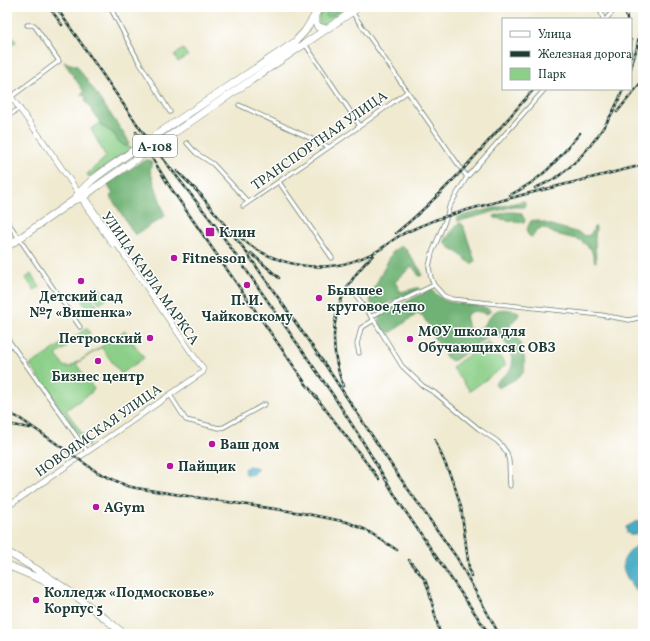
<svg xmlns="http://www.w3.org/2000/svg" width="650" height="641" viewBox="0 0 650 641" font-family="Vollkorn,serif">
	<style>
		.green { fill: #8bcf88; stroke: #55865e }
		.forest { fill: #70b274; stroke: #487854 }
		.water { fill: #46adc6; stroke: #32757d }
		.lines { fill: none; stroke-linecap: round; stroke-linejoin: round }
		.street-casing { stroke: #687a6b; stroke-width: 5 }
		.secondary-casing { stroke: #687a6b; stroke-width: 6 }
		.highway-casing { stroke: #687a6b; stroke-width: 8 }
		.street { stroke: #fff; stroke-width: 3.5 }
		.secondary { stroke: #fff; stroke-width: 5 }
		.highway { stroke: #fff; stroke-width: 7 }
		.rail-casing { stroke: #1f3d34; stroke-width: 2.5 }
		.rail { stroke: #fff; stroke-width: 1; stroke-dasharray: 3; stroke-linecap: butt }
		.highway-bridge-casing { stroke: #687a6b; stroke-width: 8; stroke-linecap: butt }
		.highway-bridge { stroke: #fff; stroke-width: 7 }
		.poi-dot { fill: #b5179e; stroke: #fff; stroke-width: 1.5 }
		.labels { text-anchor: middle; stroke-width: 3; stroke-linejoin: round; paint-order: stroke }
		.shield { fill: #fff; stroke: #627771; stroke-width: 1 }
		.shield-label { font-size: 13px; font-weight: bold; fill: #1f3d34 }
		.street-label { font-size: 14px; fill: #1f3d34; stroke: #fff }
		.poi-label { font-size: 14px; font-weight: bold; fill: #1f3d34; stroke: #fff; text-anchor: start }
	</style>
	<rect width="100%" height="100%" fill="#fff"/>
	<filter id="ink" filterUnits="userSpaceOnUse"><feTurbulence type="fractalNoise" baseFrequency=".025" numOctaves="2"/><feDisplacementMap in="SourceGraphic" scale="8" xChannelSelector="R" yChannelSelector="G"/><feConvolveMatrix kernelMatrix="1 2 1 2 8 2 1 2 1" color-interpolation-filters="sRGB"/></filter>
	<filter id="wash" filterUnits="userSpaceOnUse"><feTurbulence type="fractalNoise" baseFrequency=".012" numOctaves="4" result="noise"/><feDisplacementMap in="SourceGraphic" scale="16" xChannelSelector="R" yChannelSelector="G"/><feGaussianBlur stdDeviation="0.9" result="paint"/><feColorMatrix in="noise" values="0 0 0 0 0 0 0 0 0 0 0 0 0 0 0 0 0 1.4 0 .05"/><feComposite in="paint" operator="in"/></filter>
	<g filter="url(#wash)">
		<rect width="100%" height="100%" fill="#f0ead1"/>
		<path class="green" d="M325 7H353L327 25H323L319 23 318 18Z
			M9 33 16 42 10 46 7 41V34Z
			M183 49 188 56 178 62 174 55Z
			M100 123C103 128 109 129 113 133 118 139 120 146 130 147L132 149 89 177 87 174 106 157 91 129Z
			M31 274 40 287 34 290 26 278Z
			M98 286 107 299 100 304 91 291Z
			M90 295 97 305 93 308H87L82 301Z
			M87 328 90 333 77 341 74 337Z
			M125 331 144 358 121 374 101 347 76 364 94 389 91 391 92 392 66 410 89 444V445L87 446 30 365 65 342 67 344V347L56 355 65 367H70Z
			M488 341 506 365 470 391 452 367Z"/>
		<path class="forest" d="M332 7H341L342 9 328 18 325 16Z
			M64 62 77 66 127 138 129 143 128 145 125 146 118 141 114 134 102 126 85 100 86 96 80 95 84 92Z
			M147 160H150L152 164 150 170 165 216 135 235 110 196 113 194 107 184 141 162Z
			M523 201 525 202V207H511L463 220 458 221 456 219 457 217Z
			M506 212H514L521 213 525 220 524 223 495 218 494 216Z
			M534 220 579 233C587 238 591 236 594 227H596L595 239 596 262H595L591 249 580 240 555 234 544 228 538 229 533 236 531 237 528 235C526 230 528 226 531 221Z
			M461 223 463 225 475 261 472 264 470 263 456 251H453L445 243V240L458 224Z
			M401 246 405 248 421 271 422 275 421 276H419L413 267H411L395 282 401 292 417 288H419V290L380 307H372L370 299 371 294 393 251Z
			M430 290H432C437 294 440 299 447 301 457 305 483 304 490 310V312L487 314C483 313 476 310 471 312 463 315 466 327 472 330 486 331 487 314 498 310 504 308 512 310 517 311L519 314C518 319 511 320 510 327 513 332 518 337 520 343 523 351 529 369 520 376 514 381 505 384 498 388L495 384C500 377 509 374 512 366 514 357 504 333 493 334 488 335 462 356 455 360L452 361 446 357 443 350 434 338 429 326 422 315 417 314 392 332 388 333 383 330 378 321 380 315Z"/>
		<path class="water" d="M249 466 255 467 258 470 254 474 248 475 245 473 244 469Z
			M643 518V531C638 533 632 536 627 533L626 527Z
			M638 545 643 546V595H641C634 590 623 574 623 565 622 558 633 548 638 545Z"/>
	</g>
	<g filter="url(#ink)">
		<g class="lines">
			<g class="street-casing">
				<path id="street" d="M110 7 139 62 170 112
					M597 9 601 12 603 19
					M352 12 467 177
					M606 19 616 8
					M305 44 360 126
					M545 89 467 177 449 207 447 216 432 253 429 267 431 278 434 285 444 296 452 299 601 315 629 320 643 317
					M11 97 59 61 34 25H27
					M239 105 329 147
					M7 117 20 108
					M187 143 196 153 213 164 248 202
					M279 182 332 258
					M243 206 360 126 407 92
					M7 221 80 327
					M353 291 375 322 402 366 423 386 435 393 479 429 497 441 502 446 507 453 509 461 510 486
					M371 317 388 307 434 285
					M7 338 87 451
					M359 353 357 344 361 328 374 320
					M170 395 186 420 219 428 224 427 265 404"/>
			</g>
			<g class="secondary-casing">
				<path id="secondary" d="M594 7 607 10 617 7
					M7 91 48 148 82 198 85 205 113 245
					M7 507 203 372V368L196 359 87 201 82 198"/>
			</g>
			<g class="highway-casing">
				<path id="highway" d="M315 15V21L318 27 327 29
					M210 99 295 42 305 31 320 7
					M213 106 359 7
					M74 200C88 179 111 167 131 152
					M7 247 74 200 82 198 96 187
					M7 552C49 575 87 603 124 634
					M7 565 45 581 60 589"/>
			</g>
			<use href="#street" class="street"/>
			<use href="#secondary" class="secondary"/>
			<use href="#highway" class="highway"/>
			<g class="rail-casing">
				<path id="rail" d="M49 7 62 25
					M56 7 146 137 217 228 333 395 363 442 399 502 489 634
					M626 14 627 19
					M631 40V56
					M631 68 637 47 643 13
					M617 112 643 80
					M136 132 170 187 306 384 379 479
					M177 171 202 196
					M535 188C544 184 552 181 560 175 587 155 612 120 623 89
					M199 193 242 246 326 366 398 475 457 558 499 634
					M510 195C543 179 557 161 580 133
					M396 233C448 191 490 139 534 89
					M240 237C264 259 299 269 330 266 347 265 364 258 379 250 387 245 393 239 401 235 412 229 424 225 435 220 463 210 493 203 522 195 563 185 603 175 643 165
					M251 253 279 278
					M343 386C325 334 333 294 373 255
					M7 412 19 418 47 437 97 472 127 486 136 488 174 494 302 513 347 522 366 530 397 550
					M7 424 30 428
					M435 440 454 484 461 507 469 568 471 576
					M409 560 425 580 428 588 440 634"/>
			</g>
			<use href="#rail" class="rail"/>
			<g class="highway-bridge-casing">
				<path id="highway-bridge" d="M131 152 210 99
					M96 187 213 106"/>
			</g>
			<use href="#highway-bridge" class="highway-bridge"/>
		</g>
	</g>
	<g class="poi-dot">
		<rect x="205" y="227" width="10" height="10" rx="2"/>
		<circle cx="174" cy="258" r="4"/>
		<circle cx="81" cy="281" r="4"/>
		<circle cx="247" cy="285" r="4"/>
		<circle cx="319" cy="298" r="4"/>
		<circle cx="150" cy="338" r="4"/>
		<circle cx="410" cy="339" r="4"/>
		<circle cx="98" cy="361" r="4"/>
		<circle cx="212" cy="444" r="4"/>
		<circle cx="170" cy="466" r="4"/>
		<circle cx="96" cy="507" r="4"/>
		<circle cx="36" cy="600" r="4"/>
	</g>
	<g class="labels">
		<rect class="shield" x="133" y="135" width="44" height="22" rx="3"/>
		<g class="shield-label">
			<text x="155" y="151">А-108</text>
		</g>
		<g class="street-label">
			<text transform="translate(319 140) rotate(-35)" y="5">ТРАНСПОРТНАЯ УЛИЦА</text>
			<text transform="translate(151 278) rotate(55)" y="5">УЛИЦА КАРЛА МАРКСА</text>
			<text transform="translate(98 430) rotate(-35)" y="5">НОВОЯМСКАЯ УЛИЦА</text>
		</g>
		<g class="poi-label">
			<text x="219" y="237">Клин</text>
			<text x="182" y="263">Fitnesson</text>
			<text x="327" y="295">Бывшее<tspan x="327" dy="16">круговое депо</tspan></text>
			<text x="81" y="301" text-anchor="middle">Детский сад<tspan x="81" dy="16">№7 «Вишенка»</tspan></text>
			<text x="247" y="305" text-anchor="middle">П. И.<tspan x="247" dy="16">Чайковскому</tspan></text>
			<text x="418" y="336">МОУ школа для<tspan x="418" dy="16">Обучающихся с ОВЗ</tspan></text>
			<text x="142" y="343" text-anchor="end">Петровский</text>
			<text x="98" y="381" text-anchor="middle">Бизнес центр</text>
			<text x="220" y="449">Ваш дом</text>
			<text x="178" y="471">Пайщик</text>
			<text x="104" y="512">AGym</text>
			<text x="44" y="597">Колледж «Подмосковье»<tspan x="44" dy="16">Корпус 5</tspan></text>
		</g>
	</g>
	<rect width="650" height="641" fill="none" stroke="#fff" stroke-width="24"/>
	<rect x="502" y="18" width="130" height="72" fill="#ffffff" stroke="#a5b1ae"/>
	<rect x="510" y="31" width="20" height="6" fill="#ffffff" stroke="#a5b1ae"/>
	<text x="538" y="38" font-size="12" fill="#1f3d34">Улица</text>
	<rect x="510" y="51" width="20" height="6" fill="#1f3d34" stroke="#a5b1ae"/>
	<text x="538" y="58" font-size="12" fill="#1f3d34">Железная дорога</text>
	<rect x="510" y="68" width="20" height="12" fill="#8bcf88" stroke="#a5b1ae"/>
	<text x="538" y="78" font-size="12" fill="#1f3d34">Парк</text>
</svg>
